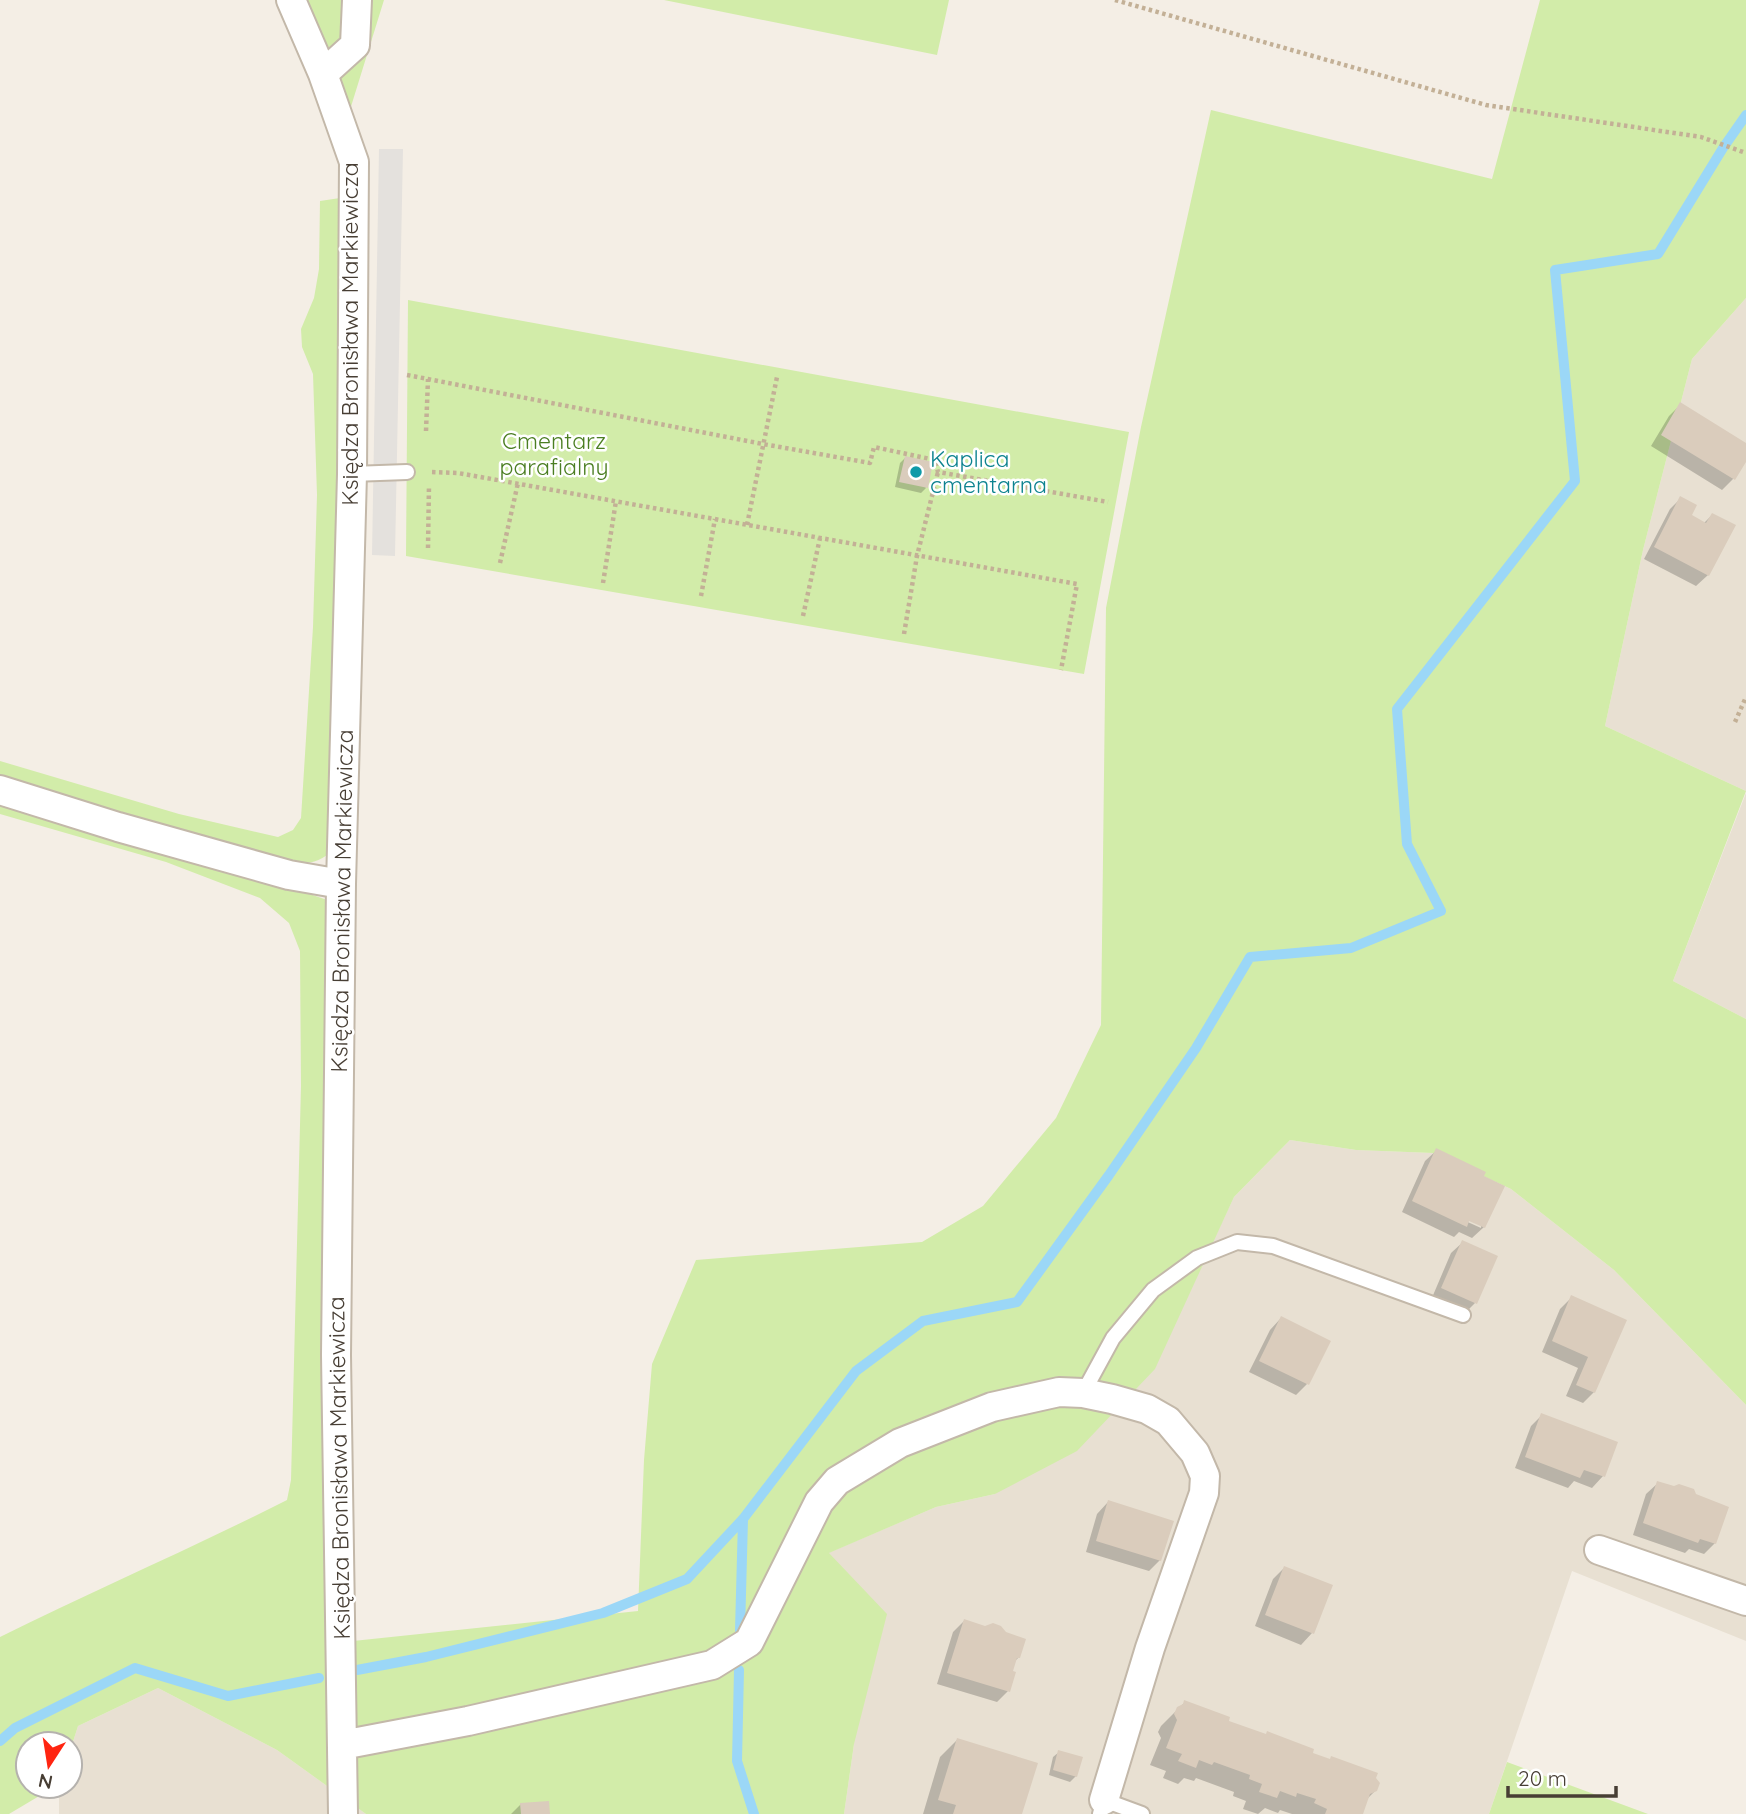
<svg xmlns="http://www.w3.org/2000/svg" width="1746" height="1814" viewBox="0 0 1746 1814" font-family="Quicksand,sans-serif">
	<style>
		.residential { fill: #e8e0d2 }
		.green { fill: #d2eca9 }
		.parking { fill: #e4e1dd }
		.shadow { fill: #0003; fill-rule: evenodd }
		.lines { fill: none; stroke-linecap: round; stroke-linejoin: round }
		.stream { stroke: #9bd7f7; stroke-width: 10 }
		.building { fill: #daccbc }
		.service-casing { stroke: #c3b8a9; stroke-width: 18 }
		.minor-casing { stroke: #c3b8a9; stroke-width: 32 }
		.path { stroke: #c3b096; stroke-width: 4.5; stroke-dasharray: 3.5 3.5; stroke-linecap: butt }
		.service { stroke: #fff; stroke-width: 14 }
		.minor { stroke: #fff; stroke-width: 28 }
		.culture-dot { fill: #0f9aa8; stroke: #fff; stroke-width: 2.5 }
		.labels { text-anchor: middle; stroke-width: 5; stroke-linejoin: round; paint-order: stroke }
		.street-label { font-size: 23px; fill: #473e34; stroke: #fff }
		.park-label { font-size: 23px; fill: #4b7e22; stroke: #fff }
		.culture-label { font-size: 23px; fill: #0d838f; stroke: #fff; text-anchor: start }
	</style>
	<rect width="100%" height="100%" fill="#f4eee5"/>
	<path class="residential" d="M1746 298V791L1605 726 1643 550 1692 359Z
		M1746 793V1019L1673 981Z
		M1290 1140 1356 1150 1433 1153 1511 1189 1614 1270 1746 1405V1641L1572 1571 1489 1814H844L854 1744 828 1553 936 1507 995 1494 1196 1277 1234 1197Z
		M158 1688 277 1750 366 1814H59V1786H70V1751L78 1726Z"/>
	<path class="green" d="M288 0H384L340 142Z
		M664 0H949L937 55Z
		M1540 0H1746V298L1692 359 1643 550 1605 726 1746 791 1673 981 1746 1019V1405L1614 1270 1511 1189 1433 1153 1356 1150 1290 1140 1234 1197 1155 1369 1077 1451 995 1494 936 1507 829 1553 887 1614 854 1744 844 1814H366L277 1750 158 1688 78 1726 70 1751V1744H28V1786H56L9 1814H0V1637C95 1590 192 1548 287 1500L291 1480 301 1086 300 951 289 923 260 898 166 862 0 814V802L298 890 333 902 353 1641 638 1611 644 1460 652 1364 696 1260 922 1242 983 1206 1056 1118 1101 1025 1106 608 1141 427 1211 110 1492 179Z
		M340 198 342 483 334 848C318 867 301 864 278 861L0 779V761L179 814 278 837 293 830 301 818 313 627 317 495 313 374 302 347 301 329 314 298 319 269 320 201Z
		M408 300 1129 432 1084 674 406 556Z
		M1507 1762 1648 1814H1489Z"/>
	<path class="parking" d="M379 149H403L395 556 372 555Z"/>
	<path class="shadow" d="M1681 404 1746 445V459L1733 479 1722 490 1651 446 1669 416Z
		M905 458 926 488 921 493 895 487 900 463Z
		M1681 498 1689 516 1704 523 1712 515 1708 575 1696 586 1644 559 1670 509Z
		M1437 1150 1484 1227 1472 1238 1459 1232 1454 1237 1402 1212 1425 1161ZM1462 1216 1481 1224V1228L1461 1219Z
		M1463 1242 1475 1303 1464 1314 1431 1300 1451 1253Z
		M1571 1298 1625 1321 1594 1392 1583 1403 1566 1396 1578 1368 1542 1352 1560 1309Z
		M1281 1318 1307 1384 1296 1395 1249 1372 1270 1330Z
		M1542 1415 1603 1476 1592 1488 1574 1481 1568 1488 1515 1468 1531 1426Z
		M1658 1483 1715 1543 1704 1554 1689 1549 1685 1553 1633 1535 1646 1494Z
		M1108 1502 1160 1560 1149 1571 1086 1552 1097 1514Z
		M1284 1568 1331 1586 1312 1633 1301 1645 1255 1626 1273 1579Z
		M964 1621 985 1628 1019 1657 1014 1662 1008 1691 997 1702 937 1684 953 1632Z
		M1185 1702 1227 1722 1310 1754 1376 1790 1367 1799 1361 1814H1292L1280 1810 1278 1813 1265 1808 1258 1814 1243 1809 1246 1801 1233 1796 1234 1792 1196 1778 1194 1781 1184 1778 1178 1784 1163 1778 1166 1771 1150 1765 1161 1738 1158 1732 1161 1726Z
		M957 1740 1020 1814H923L940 1757Z
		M1059 1752 1076 1776 1070 1782 1049 1775 1053 1757Z
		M521 1804 548 1814H511Z"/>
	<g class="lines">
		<path class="stream" d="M740 1631 743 1519
			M357 1670 426 1657 603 1613 687 1579 743 1519 856 1371 923 1321 1017 1302 1109 1175 1196 1048 1250 957 1351 948 1441 911 1407 844 1397 709 1575 481 1555 270 1658 254 1723 148 1746 115
			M739 1670 737 1761 754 1814
			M0 1741 15 1728 135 1668 228 1696 319 1678"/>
	</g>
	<path class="building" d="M1680 402 1746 443V462L1735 480 1661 435Z
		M905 456 933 462 928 488 899 482Z
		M1680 496 1697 505 1692 515 1706 523 1712 513 1736 525 1709 576 1654 547Z
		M1436 1148 1486 1172 1484 1176 1505 1186 1485 1228 1469 1221 1467 1227 1412 1201Z
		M1462 1240 1498 1256 1477 1304 1441 1288Z
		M1571 1295 1627 1320 1595 1393 1576 1385 1588 1357 1552 1341Z
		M1281 1316 1331 1341 1309 1385 1259 1361Z
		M1541 1413 1618 1442 1605 1477 1584 1470 1580 1478 1525 1457Z
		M1657 1481 1674 1486 1679 1484 1694 1489 1696 1494 1729 1507 1716 1544 1700 1539 1698 1543 1643 1523Z
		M1108 1500 1174 1521 1161 1561 1096 1541Z
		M1284 1566 1333 1585 1314 1634 1265 1615Z
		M964 1619 985 1626 993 1623 1001 1626 1006 1632 1026 1639 1020 1658H1017L1013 1671 1016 1672 1010 1692 947 1673Z
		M1184 1700 1230 1717 1229 1721 1266 1734 1267 1731 1314 1749 1313 1753 1330 1759 1331 1756 1378 1773 1376 1778 1380 1783 1377 1791 1370 1794 1363 1814H1325L1327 1809 1314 1803 1316 1799 1297 1793 1296 1797 1280 1791 1277 1798 1259 1792 1262 1784 1249 1779 1250 1775 1214 1762 1212 1765 1199 1760 1196 1768 1178 1761 1182 1754 1166 1748 1177 1720 1174 1714 1177 1707 1183 1704Z
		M957 1738 1038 1763 1022 1814H953L956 1805 938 1800Z
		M1058 1750 1083 1757 1077 1777 1053 1770Z
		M549 1801 550 1814H521L520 1803Z"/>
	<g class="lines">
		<g class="service-casing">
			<path id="service" d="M352 474 407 472
				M1083 1393 1113 1338 1153 1290 1197 1258 1237 1242 1273 1246 1463 1315
				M1100 1814 1104 1800 1142 1814"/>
		</g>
		<g class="minor-casing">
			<path id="minor" d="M291 0 323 74 354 162 352 474 341 884 336 1355 343 1814
				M323 74 355 45 357 0
				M0 790 118 827 289 875 341 884
				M1599 1550 1746 1601
				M342 1745 468 1721 712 1665 749 1642 819 1502 837 1481 900 1443 992 1407 1059 1392 1083 1393 1112 1399 1147 1409 1168 1421 1195 1453 1205 1476 1204 1493 1150 1648 1104 1800"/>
		</g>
		<path class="path" d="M1115 0 1486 105 1701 137 1746 153
			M407 375 763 444 870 463 874 447 935 460 938 472 1108 502
			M426 431 428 379
			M432 472 458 473 1077 584 1061 670
			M747 525 777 377
			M428 548 429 485
			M500 563 518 483
			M603 583 616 501
			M701 596 715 519
			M803 616 820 538
			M904 634 917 556 938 472
			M1735 722 1746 697"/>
		<use href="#service" class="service"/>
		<use href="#minor" class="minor"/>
	</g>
	<circle class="culture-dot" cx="916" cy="472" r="7"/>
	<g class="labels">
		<g class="street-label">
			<text transform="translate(350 334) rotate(-90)" y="8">Księdza Bronisława Markiewicza</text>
			<text transform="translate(342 901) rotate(-89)" y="8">Księdza Bronisława Markiewicza</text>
			<text transform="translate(339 1468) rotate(-91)" y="8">Księdza Bronisława Markiewicza</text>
		</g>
		<g class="park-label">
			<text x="554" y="449">Cmentarz<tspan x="554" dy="26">parafialny</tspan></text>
		</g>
		<g class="culture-label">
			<text x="930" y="467">Kaplica<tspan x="930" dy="26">cmentarna</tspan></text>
		</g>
	</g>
	<g transform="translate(49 1765) rotate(192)"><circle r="33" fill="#ffffff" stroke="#b5b2ae" stroke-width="2"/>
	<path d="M0-5L12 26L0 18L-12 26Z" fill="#ff2511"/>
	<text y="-10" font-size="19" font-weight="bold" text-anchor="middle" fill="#473e34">N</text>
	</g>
	<path d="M1508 1786v10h108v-10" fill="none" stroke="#473e34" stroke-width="3.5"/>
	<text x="1518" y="1786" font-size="21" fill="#473e34" stroke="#ffffff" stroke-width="5" paint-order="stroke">20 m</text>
</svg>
